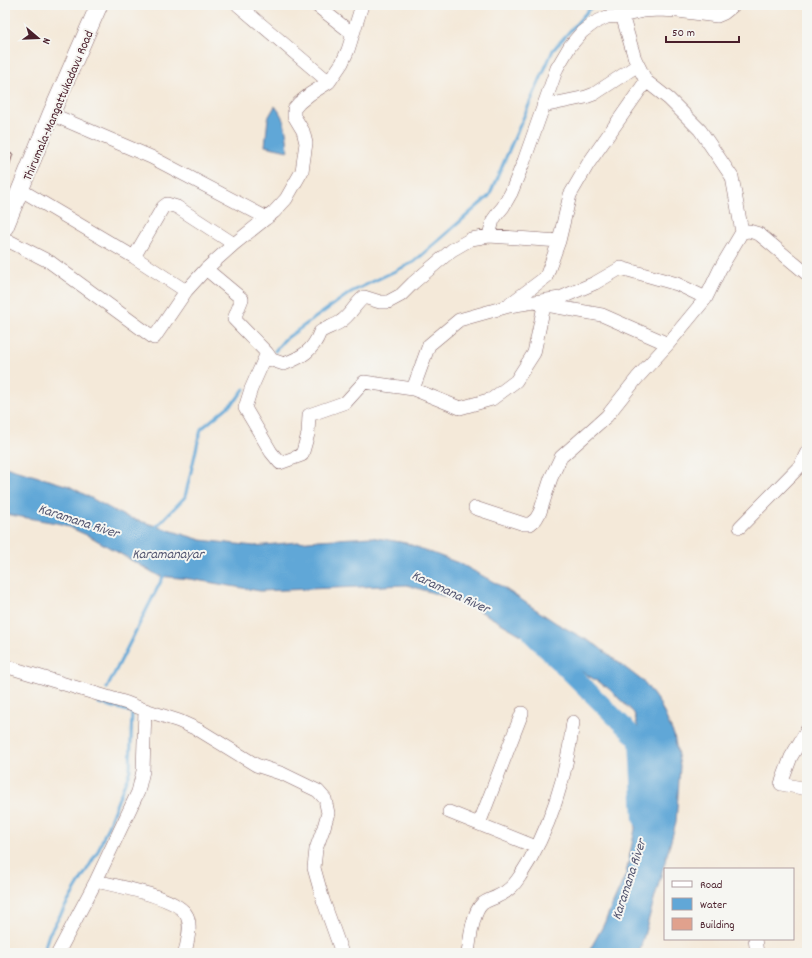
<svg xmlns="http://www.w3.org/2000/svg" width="812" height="958" viewBox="0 0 812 958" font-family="Dekko,sans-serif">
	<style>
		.water { fill: #61a7d7; stroke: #566381 }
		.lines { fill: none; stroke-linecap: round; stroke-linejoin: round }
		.stream { stroke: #61a7d7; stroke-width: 3 }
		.river { stroke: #61a7d7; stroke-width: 18 }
		.building { fill: #e0a18d }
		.minor-casing { stroke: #866668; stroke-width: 14 }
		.major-casing { stroke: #866668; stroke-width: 18 }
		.minor { stroke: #fff; stroke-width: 13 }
		.major { stroke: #fff; stroke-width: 17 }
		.labels { text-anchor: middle; stroke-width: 4; stroke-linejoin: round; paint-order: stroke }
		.street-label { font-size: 13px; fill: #4a1f2b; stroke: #f6f6f2 }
		.water-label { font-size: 14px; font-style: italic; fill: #535570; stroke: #f6f6f2 }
	</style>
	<rect width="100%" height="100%" fill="#f6f6f2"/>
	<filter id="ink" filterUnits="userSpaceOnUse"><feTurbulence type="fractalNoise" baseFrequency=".025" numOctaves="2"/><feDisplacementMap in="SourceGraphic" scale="8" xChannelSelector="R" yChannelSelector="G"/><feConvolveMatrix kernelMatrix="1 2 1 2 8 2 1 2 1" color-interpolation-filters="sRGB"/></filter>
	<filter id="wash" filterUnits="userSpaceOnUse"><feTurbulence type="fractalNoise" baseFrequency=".012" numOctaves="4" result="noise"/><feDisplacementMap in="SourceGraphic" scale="16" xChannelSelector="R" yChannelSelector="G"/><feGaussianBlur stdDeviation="0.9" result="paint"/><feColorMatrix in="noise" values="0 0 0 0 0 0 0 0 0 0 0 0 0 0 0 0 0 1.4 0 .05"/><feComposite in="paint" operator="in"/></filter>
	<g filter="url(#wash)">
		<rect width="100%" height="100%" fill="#f4e9d9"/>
		<path class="water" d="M275 106C286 119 287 135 288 151L265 146 268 118Z
			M5 467 69 486 124 516 201 540 254 546 319 540 371 537 406 543 461 564 501 586 556 623 596 645 645 683 660 704 674 735 680 766 676 823 639 953H588L603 926 626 874 640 804 645 755 634 713 608 688 530 640 466 603 407 585 260 591 190 579 159 576 91 537 62 524 5 514Z"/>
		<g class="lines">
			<path class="stream" d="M275 351 284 340 351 292 414 262 489 196 553 50 593 5
				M155 528 185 497 201 429 236 400 244 389
				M107 688 165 573
				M43 953 49 934 98 851 130 770 132 712 99 703"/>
			<path class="river" d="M530 633 638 740 642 819"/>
		</g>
		<g id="blocks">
			<path class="building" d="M5 152 13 154 6 176 5 175Z"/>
		</g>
	</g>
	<g filter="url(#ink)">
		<use href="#blocks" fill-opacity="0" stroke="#866668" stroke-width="1"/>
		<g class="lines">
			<g class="minor-casing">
				<path id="minor" d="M238 5 329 82
					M316 5 353 34
					M543 106 586 97 594 94 638 65
					M51 114 151 157 267 218
					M21 190 134 257 186 291
					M742 232 749 231 759 234 807 274
					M489 236 493 220 498 213 503 207 511 193 524 161 557 68 570 46 582 32 594 23 607 17 622 16 643 11 659 10 678 11 717 16 724 13 734 5
					M5 239 50 262 154 338 186 291 206 269 234 244 274 212 286 199 302 171 306 143 303 131 294 116V109L299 103 310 94 329 82 342 63 348 50 362 5
					M134 257 163 207 167 204 177 207 234 244
					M206 269 242 299 234 319 267 353 251 389 245 408 271 452 280 463 302 455 308 434 309 415 346 402 364 382 413 389 429 345 459 320 509 306 560 298 595 283 621 268 677 284 706 298
					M510 304 546 277 559 241 570 195 588 164 646 81
					M541 306H552L602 315 668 344
					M267 353 272 360 284 364C302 357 313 351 320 332 326 328 334 326 340 322 350 316 355 304 364 297L380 302H388L401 295 413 283 452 250 471 239 489 236 559 241
					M413 389 460 408 492 399 516 381 534 353 544 306
					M475 508 524 524H530L536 519 540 512 551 478 561 457 607 416 637 378 668 344 706 298 720 269 742 232 732 177 700 130 669 99 646 81 635 59 619 5
					M740 527 800 466 807 452
					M5 666 127 703 145 710 179 721 199 730 256 765 283 774 318 791 325 799 328 813 324 827 316 849 314 868 323 900 342 953
					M807 730 791 757 781 784 807 789
					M449 812 536 847
					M479 824 522 713
					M96 881C117 886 179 897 187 916 192 927 187 942 185 953
					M755 939 757 953
					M58 953 96 881 138 792 143 771 145 710
					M468 953C470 940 472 913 482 904 487 900 493 899 498 896 508 892 515 884 520 876 550 831 567 775 573 722"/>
			</g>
			<g class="major-casing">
				<path id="major" d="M5 227 51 114 99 5"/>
			</g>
			<use href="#minor" class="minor"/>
			<use href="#major" class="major"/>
		</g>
	</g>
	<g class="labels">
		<g class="street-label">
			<text transform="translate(57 105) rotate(-67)" y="5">Thirumala-Mangattukadavu Road</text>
		</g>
		<g class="water-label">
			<text transform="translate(79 520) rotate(18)" y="5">Karamana River</text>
			<text x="168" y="558">Karamanayar</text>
			<text transform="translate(451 591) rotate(25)" y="5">Karamana River</text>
			<text transform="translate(628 879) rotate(-72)" y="5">Karamana River</text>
		</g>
	</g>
	<rect width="812" height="958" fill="none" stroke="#f6f6f2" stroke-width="20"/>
	<rect x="664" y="868" width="130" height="72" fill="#f6f6f2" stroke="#b1a0a2"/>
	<rect x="672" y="881" width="20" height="6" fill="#ffffff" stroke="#b1a0a2"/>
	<text x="700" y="888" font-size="12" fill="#4a1f2b">Road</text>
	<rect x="672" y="898" width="20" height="12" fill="#61a7d7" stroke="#b1a0a2"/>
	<text x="700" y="908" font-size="12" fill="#4a1f2b">Water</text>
	<rect x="672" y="918" width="20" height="12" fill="#e0a18d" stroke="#b1a0a2"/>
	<text x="700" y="928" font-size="12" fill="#4a1f2b">Building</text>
	<g transform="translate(38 38) rotate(109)" stroke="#f6f6f2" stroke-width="3" paint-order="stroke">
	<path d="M0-3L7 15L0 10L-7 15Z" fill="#4a1f2b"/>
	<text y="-6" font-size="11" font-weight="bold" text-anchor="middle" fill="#4a1f2b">N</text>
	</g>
	<path d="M666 36v6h73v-6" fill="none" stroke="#4a1f2b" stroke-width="2"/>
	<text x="672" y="36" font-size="12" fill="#4a1f2b" stroke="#f6f6f2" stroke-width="3" paint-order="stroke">50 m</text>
</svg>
